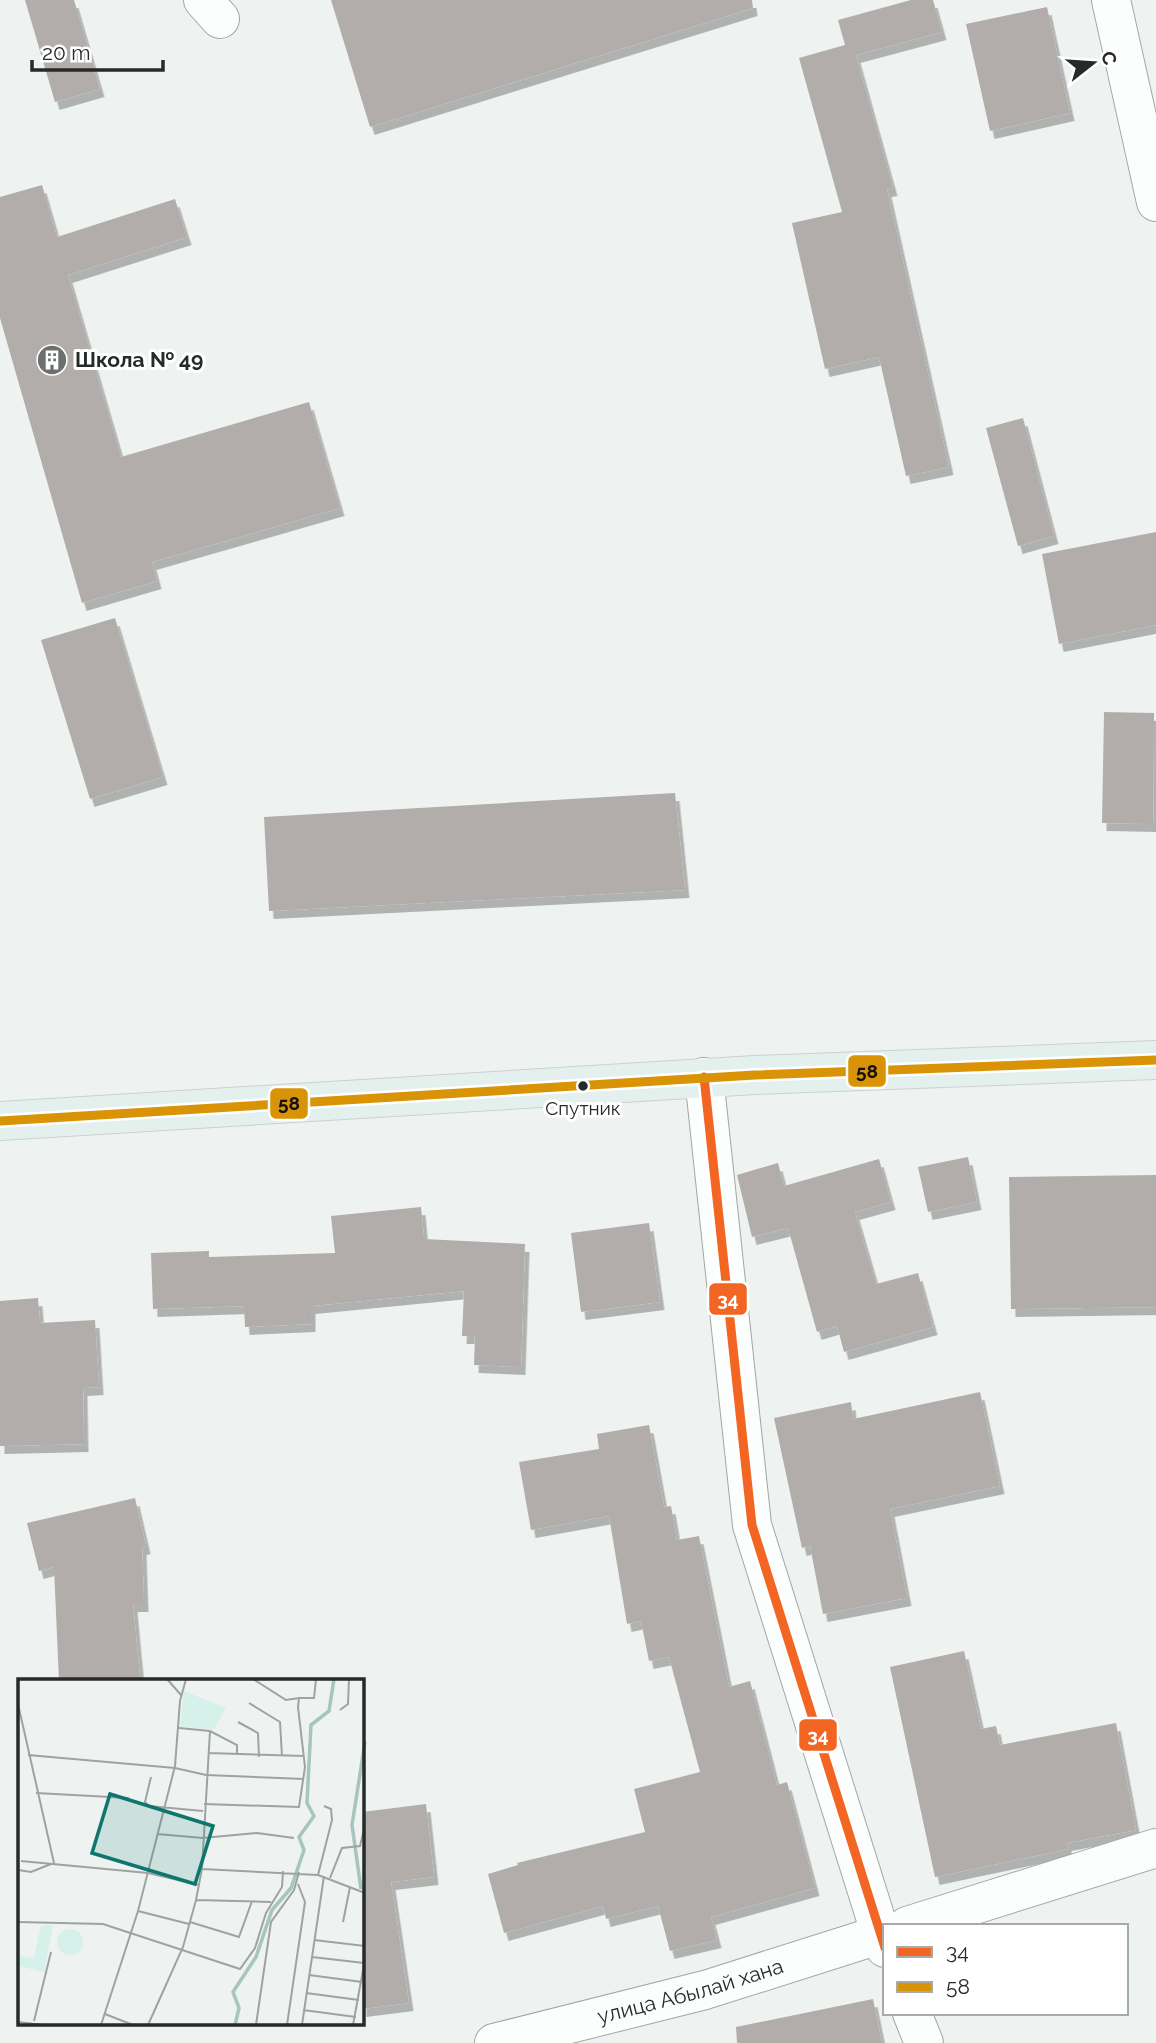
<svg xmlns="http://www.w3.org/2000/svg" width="1156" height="2043" viewBox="0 0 1156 2043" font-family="Raleway,sans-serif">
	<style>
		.building { fill: #b2adaa; filter: url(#shadow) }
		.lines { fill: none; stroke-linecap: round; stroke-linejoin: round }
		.minor-casing { stroke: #a2a6a5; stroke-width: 40 }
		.major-casing { stroke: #cdd0cf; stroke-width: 40 }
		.minor { stroke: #fcfdfd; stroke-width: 38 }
		.major { stroke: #e3f0ed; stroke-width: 38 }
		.bus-1-casing { stroke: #fff; stroke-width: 14 }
		.bus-2-casing { stroke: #fff; stroke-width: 14 }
		.bus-1 { stroke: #f26522; stroke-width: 9 }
		.bus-2 { stroke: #d89306; stroke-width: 9 }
		.bus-dot { fill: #262a29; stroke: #fff; stroke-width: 2.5 }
		.labels { text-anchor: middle; stroke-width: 6; stroke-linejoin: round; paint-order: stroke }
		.bus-label { font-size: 19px; fill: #262a29; stroke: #fff }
		.poi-label { font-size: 21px; font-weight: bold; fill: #262a29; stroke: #fff; text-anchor: start }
		.street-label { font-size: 21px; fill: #262a29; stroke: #fff }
		.inset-river { fill: none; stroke: #a6c5be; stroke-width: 3.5 }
		.inset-road { fill: none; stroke: #9ea3a2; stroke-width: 2 }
		.view { fill: #0f766e; fill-opacity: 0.15; stroke: #0f766e; stroke-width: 3.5 }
		.inset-edge { fill: none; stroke: #262a29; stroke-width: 3.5 }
		.line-badge { stroke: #fff; stroke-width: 2.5 }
		.badge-label { font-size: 19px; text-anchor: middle; font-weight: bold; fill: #fff }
		.pale-badge-label { font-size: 19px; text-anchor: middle; font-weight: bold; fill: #111 }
	</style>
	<defs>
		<filter id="shadow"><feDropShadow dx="4.5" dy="8" stdDeviation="0" flood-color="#0004"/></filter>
	</defs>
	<rect width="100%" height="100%" fill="#eef3f2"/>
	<path class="building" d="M25 0H74L100 89 55 102Z
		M331 0H752L753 8 370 127Z
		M911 0H933L942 32 856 55 893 188 887 189 949 467 906 476 879 357 825 369 792 223 842 212 799 58 845 45 838 20Z
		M1047 7 1070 113 990 131 966 24Z
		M42 185 57 237 175 199 187 237 68 275 121 457 309 402 340 508 152 562 157 581 82 603 0 318V197Z
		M1023 418 1054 536 1018 546 986 428Z
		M1156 532V625L1059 644 1042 554Z
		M115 618 163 777 90 799 41 640Z
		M1104 712 1154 713 1153 824 1102 823Z
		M675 793 685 890 269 911 264 817Z
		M968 1157 977 1202 928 1212 918 1167Z
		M879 1159 891 1202 855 1212 876 1284 918 1273 933 1327 844 1352 837 1326 817 1332 788 1228 752 1237 737 1175 778 1163 784 1186Z
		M1156 1175V1307L1011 1309 1009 1177Z
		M421 1207 424 1239 525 1244 521 1367 474 1365 475 1336H462L464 1291 311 1306V1324L245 1327 244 1306 153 1309 151 1253 209 1251V1257L335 1253 331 1216Z
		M649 1223 660 1302 581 1312 571 1233Z
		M38 1298 40 1323 95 1320 99 1387 83 1388 84 1444 0 1446V1301Z
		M980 1392 1000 1486 890 1509 907 1598 823 1614 810 1546 802 1548 774 1418 851 1402 853 1419Z
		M649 1425 664 1507 671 1506 677 1540 699 1536 729 1687 750 1681 777 1785 787 1782 815 1888 711 1917 717 1940 670 1951 658 1906 606 1919 603 1906 504 1933 488 1874 518 1865 517 1863 645 1832 634 1789 700 1772 669 1657 649 1661 641 1621 627 1624 609 1516 531 1530 519 1462 599 1449 597 1434Z
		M135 1498 146 1546 142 1547 144 1604H133L140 1678 59 1681 54 1567 39 1571 27 1523Z
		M964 1651 981 1729 996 1726 1000 1745 1116 1723 1136 1830 1067 1843 1068 1849 935 1877 890 1667Z
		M426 1804 434 1877 391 1882 409 2003 362 2009V1812Z
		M873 1999 882 2043H737L736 2027Z"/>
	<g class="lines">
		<g class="minor-casing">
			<g id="minor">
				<path d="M203 0 220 19"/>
				<path d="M1111 0 1156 202"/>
				<path d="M704 1077 752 1525 885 1948"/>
				<path d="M907 1926 1156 1848"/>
				<path d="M912 2013 924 2043"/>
				<path id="s1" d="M494 2043 705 1990 885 1933"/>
			</g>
		</g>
		<g class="major-casing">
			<path id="major" d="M0 1121 755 1075 1156 1060"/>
		</g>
		<use href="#minor" class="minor"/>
		<use href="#major" class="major"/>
		<g class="bus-1-casing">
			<path id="bus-1" d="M704 1077 752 1525 885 1948"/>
		</g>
		<g class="bus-2-casing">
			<path id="bus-2" d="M0 1121 755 1075 1156 1060"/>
		</g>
		<use href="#bus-1" class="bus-1"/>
		<use href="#bus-2" class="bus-2"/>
	</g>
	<defs>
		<g id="building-disc" transform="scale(1.575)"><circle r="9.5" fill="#6c706f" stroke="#fff"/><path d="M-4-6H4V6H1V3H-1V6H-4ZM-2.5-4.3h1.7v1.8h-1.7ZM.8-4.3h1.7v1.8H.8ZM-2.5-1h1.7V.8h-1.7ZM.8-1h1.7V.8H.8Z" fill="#fff"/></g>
	</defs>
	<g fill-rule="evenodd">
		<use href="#building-disc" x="52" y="360"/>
	</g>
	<circle class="bus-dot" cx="583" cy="1086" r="6"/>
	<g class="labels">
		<g class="bus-label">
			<text x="583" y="1115">Спутник</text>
		</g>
		<g class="poi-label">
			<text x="75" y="367">Школа № 49</text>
		</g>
		<g class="street-label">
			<text dy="7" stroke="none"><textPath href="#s1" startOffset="203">улица Абылай хана</textPath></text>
		</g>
	</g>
	<g transform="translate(18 1679)">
		<rect width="346" height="346" fill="#eef3f2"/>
		<path d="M166 12 208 29 196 50 162 48ZM35 246 26 293 0 287V276L16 279 23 247ZM39 263a13 13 0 1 1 26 0a13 13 0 1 1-26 0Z" fill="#d6f0ea"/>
		<path class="inset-river" d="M343 210 334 146 347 63M217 346 221 329 215 313 238 278 254 231 273 209 286 171 281 158 296 137 289 124 293 46 311 32 316 0"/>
		<path class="inset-road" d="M149 0 163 16M235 0 268 21 281 19M231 24 262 43 264 77M0 25 36 184M322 31 330 25 331 0M220 43 240 54 241 78M161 49 192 52 219 66V76M190 74 286 77M10 76 157 89 188 96 286 100M133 98 127 123 131 127 185 132M18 114 111 119M186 125 281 128 287 88 280 28 281 19H296L298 0M139 155 185 159 239 154 276 159M3 182 130 194 181 206M184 190 300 196 347 214M0 191 13 193 33 185M300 196 314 141 313 130 306 127M312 199 324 169 342 167 347 146M178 221 253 223M120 232 171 245M0 243 85 245 222 290 237 269 248 234 264 208 265 192M172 243 221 258 234 222M325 243 332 208M296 261 347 267M294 278 346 284M291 296 344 303M288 314 341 321M285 331 338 338M87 335 115 346M16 342 33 273M0 343 26 346M83 346 120 232 157 87 162 22 168 0M130 346 165 268 178 221 184 190 192 52M238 346 253 243 276 211 281 193M269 346 287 223 280 205M284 346 306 197M335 346 347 280"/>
		<path class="view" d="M92 115 195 147 177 205 74 174Z"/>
		<rect width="346" height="346" class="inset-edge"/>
	</g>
	<g class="line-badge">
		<rect x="847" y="1054" width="40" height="34" rx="7" fill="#d89306"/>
		<rect x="269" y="1087" width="40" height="33" rx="7" fill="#d89306"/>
		<rect x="708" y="1282" width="40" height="34" rx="7" fill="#f26522"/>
		<rect x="798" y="1718" width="40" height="34" rx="7" fill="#f26522"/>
	</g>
	<g class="badge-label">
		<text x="728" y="1306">34</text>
		<text x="818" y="1742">34</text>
	</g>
	<g class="pale-badge-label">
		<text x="867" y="1078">58</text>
		<text x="289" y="1110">58</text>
	</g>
	<rect x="883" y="1924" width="245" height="91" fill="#ffffff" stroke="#a8aaa9" stroke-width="2"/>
	<rect x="897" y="1947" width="35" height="10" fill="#f26522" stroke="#a8aaa9" stroke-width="2"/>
	<text x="946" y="1959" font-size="21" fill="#262a29">34</text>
	<rect x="897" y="1982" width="35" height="10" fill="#d89306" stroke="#a8aaa9" stroke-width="2"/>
	<text x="946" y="1994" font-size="21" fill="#262a29">58</text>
	<g transform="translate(1093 63) rotate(73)" stroke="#ffffff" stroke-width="5" paint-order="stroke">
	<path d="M0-5L12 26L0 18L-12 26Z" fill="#262a29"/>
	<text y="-10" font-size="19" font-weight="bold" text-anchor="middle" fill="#262a29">С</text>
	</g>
	<path d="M32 60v10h131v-10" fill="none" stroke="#262a29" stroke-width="3.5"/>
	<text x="42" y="60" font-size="21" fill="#262a29" stroke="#ffffff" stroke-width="5" paint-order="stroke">20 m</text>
</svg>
